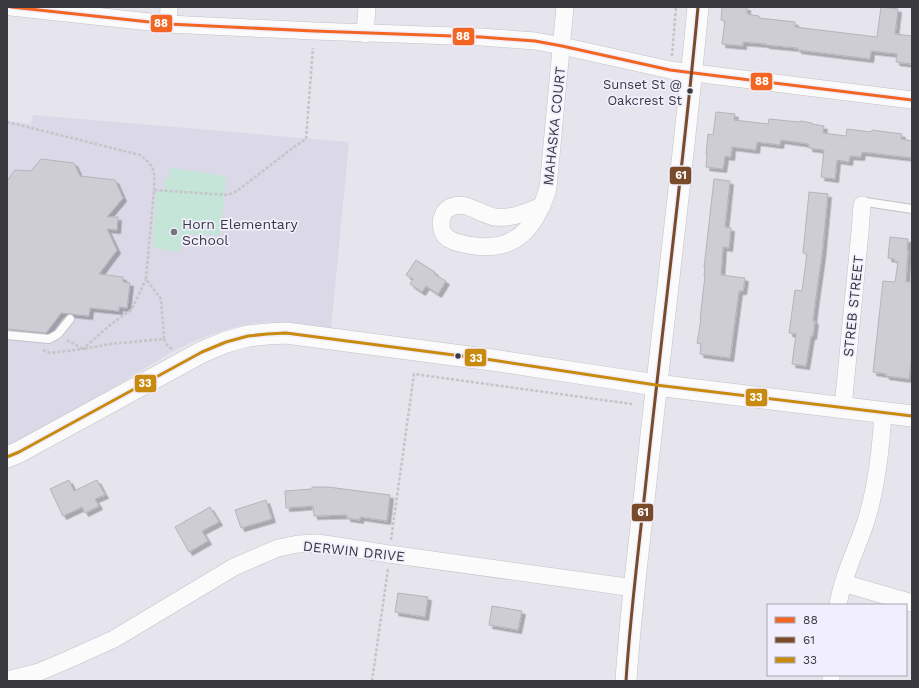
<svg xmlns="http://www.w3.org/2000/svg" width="919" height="688" viewBox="0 0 919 688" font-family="'Work Sans',sans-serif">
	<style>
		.built { fill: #dbd8e7 }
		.green { fill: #c4e5d7 }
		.building { fill: #cecdd3; stroke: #b4b4ba; filter: url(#shadow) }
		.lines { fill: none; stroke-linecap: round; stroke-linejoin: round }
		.service-casing { stroke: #c3c1c7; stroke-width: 10 }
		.minor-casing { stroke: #c3c1c7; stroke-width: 18 }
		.tertiary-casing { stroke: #c3c1c7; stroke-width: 22 }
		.path { stroke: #c5c4c7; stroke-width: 2.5; stroke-dasharray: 3 2; stroke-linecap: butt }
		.service { stroke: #fbfbfc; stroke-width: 8 }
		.minor { stroke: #fbfbfc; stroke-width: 17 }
		.tertiary { stroke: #fbfbfc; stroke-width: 21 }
		.bus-1-casing { stroke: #f1eefd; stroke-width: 6 }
		.bus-2-casing { stroke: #f1eefd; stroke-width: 6 }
		.bus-3-casing { stroke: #f1eefd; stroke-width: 6 }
		.bus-1 { stroke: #f26522; stroke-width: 3 }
		.bus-2 { stroke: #7a4b2a; stroke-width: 3 }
		.bus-3 { stroke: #c88b10; stroke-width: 3 }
		.bus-dot { fill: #3a393f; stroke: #f1eefd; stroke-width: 1.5 }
		.poi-dot { fill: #76757c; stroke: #f1eefd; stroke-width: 1.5 }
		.labels { text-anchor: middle; stroke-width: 3.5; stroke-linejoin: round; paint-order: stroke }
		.bus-label { font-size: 13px; fill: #3a393f; stroke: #f1eefd; text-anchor: end }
		.street-label { font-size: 14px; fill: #3a393f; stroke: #f1eefd }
		.poi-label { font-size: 14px; fill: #3a393f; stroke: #f1eefd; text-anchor: start }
		.line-badge { stroke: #f1eefd; stroke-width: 1.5 }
		.badge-label { font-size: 11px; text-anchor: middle; font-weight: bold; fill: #fff }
	</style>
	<defs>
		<filter id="shadow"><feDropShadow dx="3.5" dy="3.5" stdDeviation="0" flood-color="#0004"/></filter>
	</defs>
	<rect width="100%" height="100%" fill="#e6e4ec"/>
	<path class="built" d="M33 115 349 142 331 328 294 324 270 322 249 324 228 329 207 336 188 344 172 352 87 403 7 447V121L31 124Z"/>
	<path class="green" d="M170 168 226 176 221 235 184 234 180 252 153 248 156 193 165 189 164 179 169 178Z"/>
	<path class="building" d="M722 7H747V14L759 16V18L795 22V27L877 37 881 7 898 9 895 34 912 36V64L896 62 897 54 871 51 870 59 798 50V48L766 45V44L743 42V46L722 44 725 21 721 20Z
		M716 112 735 114 734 120 768 124 769 119 799 122 800 121 812 123V124L824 126 823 133 846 136 847 129 871 132 872 130 902 134 901 139 912 141V158L862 152 861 157 850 156 849 162 837 160 835 179 821 177 824 150 809 148V144L781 140 780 145 757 142 756 150 732 147 731 157 725 156 723 169 706 167 707 154H706L708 134 713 135Z
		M41 159 74 163 80 176 115 180 123 198 107 217H118L117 230 107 229 117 250 99 274 123 277V282L130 283 127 308 119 307V311L90 308 89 316 61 313 46 333 7 329V181L15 170 31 171Z
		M714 179 730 181 725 227 731 228 729 248 723 247 721 275 745 278 743 291H739L730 358 700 354 701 344 697 343 701 319H700L705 276H704L705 268H704Z
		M809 192 828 194 822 255 815 304 813 321H815L813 336H811L806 366 792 364 796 334 789 333 795 290 802 291 807 254 803 253Z
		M890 237 908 239 907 250H908L906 282H912V354L909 379 886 376V374L873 372 883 281 895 282 898 262 894 261V259L888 258Z
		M416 260 435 272 434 274 446 281 438 294 426 286 422 292 410 284 413 279 406 275Z
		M69 480 74 491 97 480 105 495 95 499 99 506 85 513 82 507 63 516 50 489Z
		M312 487H328L390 495 387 521 360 517V520L347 518V515L314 516 313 506 286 508 285 491 312 489Z
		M266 500 272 519 241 528 235 510Z
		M210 507 219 522 202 531 208 541 189 552 175 527Z
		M398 593 428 597 425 617 395 612Z
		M492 606 522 611 518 630 489 625Z"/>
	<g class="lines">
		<g class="service-casing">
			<path id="service" d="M862 205 866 202 912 209
				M7 335 49 339 58 334 70 319"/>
		</g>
		<g class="minor-casing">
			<path id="minor" d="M11 7 168 24 314 31 481 37 535 41 562 46 670 70 912 100
				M168 24 169 7
				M365 34 367 7
				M542 206C527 212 512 219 495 217 480 215 465 199 449 208 439 214 438 233 449 239 456 243 467 245 475 246 505 250 526 238 539 211 542 205 545 198 547 192 548 187 549 182 549 177L565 7
				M843 407 860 232 862 205
				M843 583 912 603
				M838 605C843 574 858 547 867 518 877 484 881 448 883 412
				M831 675V681
				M7 680 39 672 65 661 114 639 234 567 278 548 298 544 317 543 338 546 389 554 634 588"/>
		</g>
		<g class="tertiary-casing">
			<path id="tertiary" d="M7 457 19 452 202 352 226 342 248 336 267 334 286 333 492 360 656 385 912 416
				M626 681C630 618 638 554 645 491 662 330 683 169 698 7"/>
		</g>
		<path class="path" d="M672 56 676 7
			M7 122 140 155C155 166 155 171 154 190
			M164 339 161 299 146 279 154 190 228 195 237 191 294 147 306 139 313 48
			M67 340 83 349 110 344 164 339 167 345 172 349
			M43 350 50 353 83 349 110 325 132 309 146 279
			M391 540 414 374 632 404
			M372 681 388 569"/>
		<use href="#service" class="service"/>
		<use href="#minor" class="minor"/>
		<use href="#tertiary" class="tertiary"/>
		<g class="bus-1-casing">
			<path id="bus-1" d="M11 7 168 24 314 31 481 37 535 41 562 46 670 70 912 100"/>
		</g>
		<g class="bus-2-casing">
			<path id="bus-2" d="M626 681C630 618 638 554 645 491 662 330 683 169 698 7"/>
		</g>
		<g class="bus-3-casing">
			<path id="bus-3" d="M7 457 19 452 202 352 226 342 248 336 267 334 286 333 492 360 656 385 912 416"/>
		</g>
		<use href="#bus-1" class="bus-1"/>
		<use href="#bus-2" class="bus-2"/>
		<use href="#bus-3" class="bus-3"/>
	</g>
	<g class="bus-dot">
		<circle cx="690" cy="91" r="3.5"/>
		<circle cx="458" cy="356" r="3.5"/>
	</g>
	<circle class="poi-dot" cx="174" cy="232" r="4"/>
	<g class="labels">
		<g class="bus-label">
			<text x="682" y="89">Sunset St @<tspan x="682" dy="16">Oakcrest St</tspan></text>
		</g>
		<g class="street-label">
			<text transform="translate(554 126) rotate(-84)" y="5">MAHASKA COURT</text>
			<text transform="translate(853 306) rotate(-84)" y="5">STREB STREET</text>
			<text transform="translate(354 551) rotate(6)" y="5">DERWIN DRIVE</text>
		</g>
		<g class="poi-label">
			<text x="182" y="229">Horn Elementary<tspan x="182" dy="16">School</tspan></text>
		</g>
	</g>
	<g class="line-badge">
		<rect x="150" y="14" width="23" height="19" rx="4" fill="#f26522"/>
		<rect x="452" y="27" width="23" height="19" rx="4" fill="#f26522"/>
		<rect x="750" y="72" width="23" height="19" rx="4" fill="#f26522"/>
		<rect x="669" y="166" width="23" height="19" rx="4" fill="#7a4b2a"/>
		<rect x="464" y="348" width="23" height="19" rx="4" fill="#c88b10"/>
		<rect x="134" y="374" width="23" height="19" rx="4" fill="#c88b10"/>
		<rect x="745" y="388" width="23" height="19" rx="4" fill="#c88b10"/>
		<rect x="631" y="503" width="23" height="19" rx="4" fill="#7a4b2a"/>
	</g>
	<g class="badge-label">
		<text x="161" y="27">88</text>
		<text x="463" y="40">88</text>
		<text x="762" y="85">88</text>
		<text x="681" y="179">61</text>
		<text x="476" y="362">33</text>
		<text x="145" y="387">33</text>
		<text x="756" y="401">33</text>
		<text x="643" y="516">61</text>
	</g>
	<rect width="919" height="688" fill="none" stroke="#3a393f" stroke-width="16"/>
	<rect x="767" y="604" width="140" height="72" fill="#f1eefd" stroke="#a8a6b1"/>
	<rect x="775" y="617" width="20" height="6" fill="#f26522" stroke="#a8a6b1"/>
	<text x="803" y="624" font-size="12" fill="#3a393f">88</text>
	<rect x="775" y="637" width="20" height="6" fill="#7a4b2a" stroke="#a8a6b1"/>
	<text x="803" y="644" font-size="12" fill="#3a393f">61</text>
	<rect x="775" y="657" width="20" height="6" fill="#c88b10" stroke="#a8a6b1"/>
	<text x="803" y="664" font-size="12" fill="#3a393f">33</text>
</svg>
